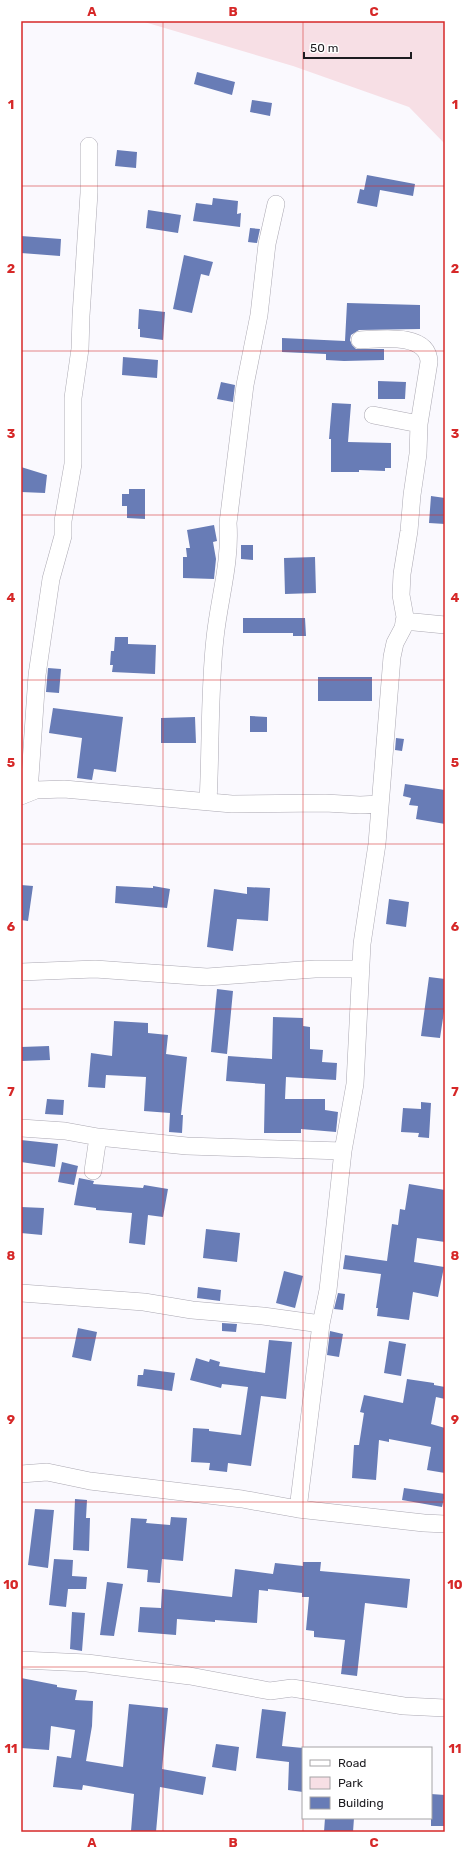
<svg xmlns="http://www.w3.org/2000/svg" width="466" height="1853" viewBox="0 0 466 1853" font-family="Rubik,sans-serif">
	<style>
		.green { fill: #f7dfe5 }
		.building { fill: #687cb6 }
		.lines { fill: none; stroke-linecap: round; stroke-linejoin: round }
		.street-casing { stroke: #aba8b2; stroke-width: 18 }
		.street { stroke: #fff; stroke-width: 17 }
		.grid { fill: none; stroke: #d62828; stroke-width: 1; stroke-opacity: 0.55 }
		.neatline { fill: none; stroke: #d62828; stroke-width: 1.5 }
		.grid-label { font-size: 13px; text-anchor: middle; font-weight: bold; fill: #d62828 }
	</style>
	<rect width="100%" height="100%" fill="#faf9fe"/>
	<path class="green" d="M141 21H445V144L409 107 293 66Z"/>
	<path class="building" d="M197 72 235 82 232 95 194 84Z
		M252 100 272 103 270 116 250 112Z
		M117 150 137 152 136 168 115 166Z
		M367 175 415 184 413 196 380 190 377 207 357 203 360 189 364 190Z
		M213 198 238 201 237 214 241 213 240 227 193 221 196 203 212 205Z
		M148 210 181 215 178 233 146 228Z
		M250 228 260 229 257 243 248 242Z
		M21 236 61 239 60 256 21 253Z
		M184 255 213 262 209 276 201 274 192 313 173 309Z
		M347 303 420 305V329L359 330 351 335 350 340 352 345 356 349H384V360L344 361 326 360V354L282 352V338L345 341Z
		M139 309 165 312 163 340 140 337V329H138Z
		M123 357 158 360 157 378 122 375Z
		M378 381 406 382 405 399H378Z
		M221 382 235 385 233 402 217 399Z
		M332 403 351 404 348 442 391 443V468H385V471L359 470V472H331V439H329Z
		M21 467 47 475 45 493 21 492Z
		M129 489H145V519L127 518V506H122V494H129Z
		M431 496 445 498V524L429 523Z
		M214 525 217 541 213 542 216 559 214 579 183 578V557H187L186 548H190L187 530Z
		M241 545H253V560L241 559Z
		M315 557 316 593 285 594 284 558Z
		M243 618H305L306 636H293V633H243Z
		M115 637H128V644L156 645 155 674 112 672 113 665H110L111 651H114Z
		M48 668 61 669 59 693 46 692Z
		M318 677H372V701H318Z
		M53 708 123 717 116 772 94 769 92 780 77 778 82 738 49 733Z
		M250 716 267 717V732H250Z
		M195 717 196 743H161V718Z
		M396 738 404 739 402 751 395 750Z
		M405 784 445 790V824L416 819 418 806 409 805 411 798 403 796Z
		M21 885 33 886 28 921 21 920Z
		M116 886 153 888V886L170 889 167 908 115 903Z
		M247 887 270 888 268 921 237 919 233 951 207 947 214 889 247 894Z
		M389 899 409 902 406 927 386 924Z
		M429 977 445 979V1005L440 1038 421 1036Z
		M217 989 233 991 227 1054 211 1052Z
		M273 1017 303 1018V1026L310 1027V1049L323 1050 322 1062 337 1063 336 1080 286 1077 285 1099H325V1110L338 1112 336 1132 301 1129V1133H264L265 1084 226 1081 228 1056 272 1059Z
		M114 1021 148 1023V1033L168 1035 166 1054 187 1057 181 1115H183L182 1133 169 1132 170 1113 144 1111 146 1077 106 1075 105 1088 88 1087 91 1053 112 1056Z
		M49 1046 50 1060 21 1061V1047Z
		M47 1099 64 1100 63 1115 45 1114Z
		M421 1102 431 1103 429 1138 418 1137 419 1133 401 1132 403 1108 421 1109Z
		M21 1140 58 1144 55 1167 21 1162Z
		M62 1162 78 1166 74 1185 58 1182Z
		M79 1178 94 1181 93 1184 143 1188 144 1185 168 1189 163 1217 148 1215 145 1245 129 1243 132 1213 96 1210V1208L74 1205Z
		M409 1184 445 1190V1242L417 1238 414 1262 444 1267 438 1297 413 1292 409 1320 377 1316 378 1308H376L381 1274 343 1269 345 1255 387 1261 392 1224 398 1225 400 1209 405 1210Z
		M21 1207 44 1208 42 1235 21 1233Z
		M206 1229 240 1233 237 1262 203 1258Z
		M284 1271 303 1276 295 1308 276 1303Z
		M198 1287 221 1290 220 1301 197 1298Z
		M338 1293 345 1294 343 1310 334 1309Z
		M222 1323 237 1324 236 1332 222 1331Z
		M78 1328 97 1332 91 1361 72 1357Z
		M330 1331 343 1334 339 1357 327 1355Z
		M269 1340 292 1342 286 1399 261 1396 251 1466 228 1463 227 1472 209 1470 210 1463 191 1462 193 1428 209 1429V1431L241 1435 248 1387 222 1384 221 1388 190 1380 196 1358 209 1362 210 1359 220 1362 219 1366 265 1373Z
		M389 1341 406 1344 401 1376 384 1373Z
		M144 1369 175 1373 172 1391 137 1386 138 1375H143Z
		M407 1379 434 1383V1385L445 1387V1399L436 1397 431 1424 445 1428V1473L427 1470 431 1447 389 1439V1442L379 1440 376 1480 352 1478 354 1445H359L364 1413 360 1412 364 1395 403 1403Z
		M404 1488 445 1494 442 1507 402 1500Z
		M75 1499 87 1500 86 1518H90L89 1551 73 1550Z
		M35 1509 54 1510 48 1568 28 1565Z
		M171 1517 187 1518 183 1561 162 1559 160 1583 147 1582 148 1570 127 1568 131 1518 147 1519 146 1523 170 1525Z
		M54 1559 73 1560 72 1576 87 1577 86 1589H68L66 1607 49 1605Z
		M303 1562H321L320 1571 410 1579 407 1608 365 1603 357 1676 341 1674 345 1640 314 1637V1631L306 1630 309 1597H302V1593L268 1589V1591L259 1590 257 1623 215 1620V1622L177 1619 176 1635 138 1632 140 1607 161 1608 162 1589 232 1597 235 1569 273 1574 275 1563 303 1566Z
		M107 1582 123 1584 114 1636 100 1635Z
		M72 1612 85 1613 82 1651 70 1649Z
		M21 1678 57 1685V1687L77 1690 75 1700 93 1701 92 1726 86 1761 123 1767 129 1704 168 1708 162 1769 206 1777 203 1795 160 1787 156 1832H142L131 1831 134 1794 83 1785 82 1790 53 1787 57 1756 71 1758 75 1730 51 1726 49 1750 21 1748Z
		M262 1709 286 1712 282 1746 303 1748V1792L288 1790 289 1762 256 1758Z
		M216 1744 239 1747 236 1771 212 1767Z
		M431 1794 445 1795V1826H431Z
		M325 1818H354L353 1832H324Z"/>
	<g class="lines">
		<g class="street-casing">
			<path id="street" d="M373 415 419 424
				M404 621 445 625
				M29 792 37 675 51 579 63 536V521L73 464V398L80 349 81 316 89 193V146
				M21 796 36 790 64 789 232 804 325 803 360 805 380 804
				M208 802C211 747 209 692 215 638 219 599 231 562 228 523L245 385 259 315 267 244 276 204
				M21 972 95 969 207 977 315 969H361
				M21 1128 65 1131 98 1137 187 1146 343 1151
				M93 1171 98 1137
				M21 1293 144 1302 192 1310 263 1316 321 1324
				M21 1474 47 1472 90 1481 242 1499 298 1509 424 1523 445 1524
				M298 1509 321 1324 328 1290 343 1151 355 1084 362 944 377 844 392 657 395 643 403 628 405 617 401 595 402 574 409 531 412 495 418 454 419 424 429 362C428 332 380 339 360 340
				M21 1660 87 1663 190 1676 270 1691 292 1688 404 1706 445 1708"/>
		</g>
		<use href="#street" class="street"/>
	</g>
	<path class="grid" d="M163 21V1832M303 21V1748M21 186H445M21 351H445M21 515H445M21 680H445M21 844H445M21 1009H445M21 1173H445M21 1338H445M21 1502H445M21 1667H445M303 1818V1832"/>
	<rect width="466" height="1853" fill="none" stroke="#ffffff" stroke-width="44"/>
	<rect x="302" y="1747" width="130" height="72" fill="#ffffff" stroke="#a5a4a6"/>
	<rect x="310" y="1760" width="20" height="6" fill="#ffffff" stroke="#a5a4a6"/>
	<text x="338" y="1767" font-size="12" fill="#1d1c20">Road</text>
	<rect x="310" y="1777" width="20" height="12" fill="#f7dfe5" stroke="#a5a4a6"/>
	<text x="338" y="1787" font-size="12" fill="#1d1c20">Park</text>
	<rect x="310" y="1797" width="20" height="12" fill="#687cb6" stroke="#a5a4a6"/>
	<text x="338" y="1807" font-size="12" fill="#1d1c20">Building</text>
	<path d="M304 52v6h107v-6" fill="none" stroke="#1d1c20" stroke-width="2"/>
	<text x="310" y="52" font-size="12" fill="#1d1c20" stroke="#ffffff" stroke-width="3" paint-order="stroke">50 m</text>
	<rect x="22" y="22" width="422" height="1809" class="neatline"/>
	<g class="grid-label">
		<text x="92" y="16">A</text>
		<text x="233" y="16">B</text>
		<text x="374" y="16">C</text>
		<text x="11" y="109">1</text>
		<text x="455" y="109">1</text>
		<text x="11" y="273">2</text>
		<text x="455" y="273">2</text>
		<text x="11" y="438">3</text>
		<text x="455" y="438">3</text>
		<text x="11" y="602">4</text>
		<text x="455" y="602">4</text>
		<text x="11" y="767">5</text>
		<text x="455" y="767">5</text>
		<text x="11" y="931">6</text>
		<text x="455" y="931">6</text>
		<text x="11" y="1096">7</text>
		<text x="455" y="1096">7</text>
		<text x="11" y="1260">8</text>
		<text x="455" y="1260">8</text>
		<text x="11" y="1424">9</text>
		<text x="455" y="1424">9</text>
		<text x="11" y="1589">10</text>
		<text x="455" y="1589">10</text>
		<text x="11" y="1753">11</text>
		<text x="455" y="1753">11</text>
		<text x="92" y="1847">A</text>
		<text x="233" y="1847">B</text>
		<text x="374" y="1847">C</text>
	</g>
</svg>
